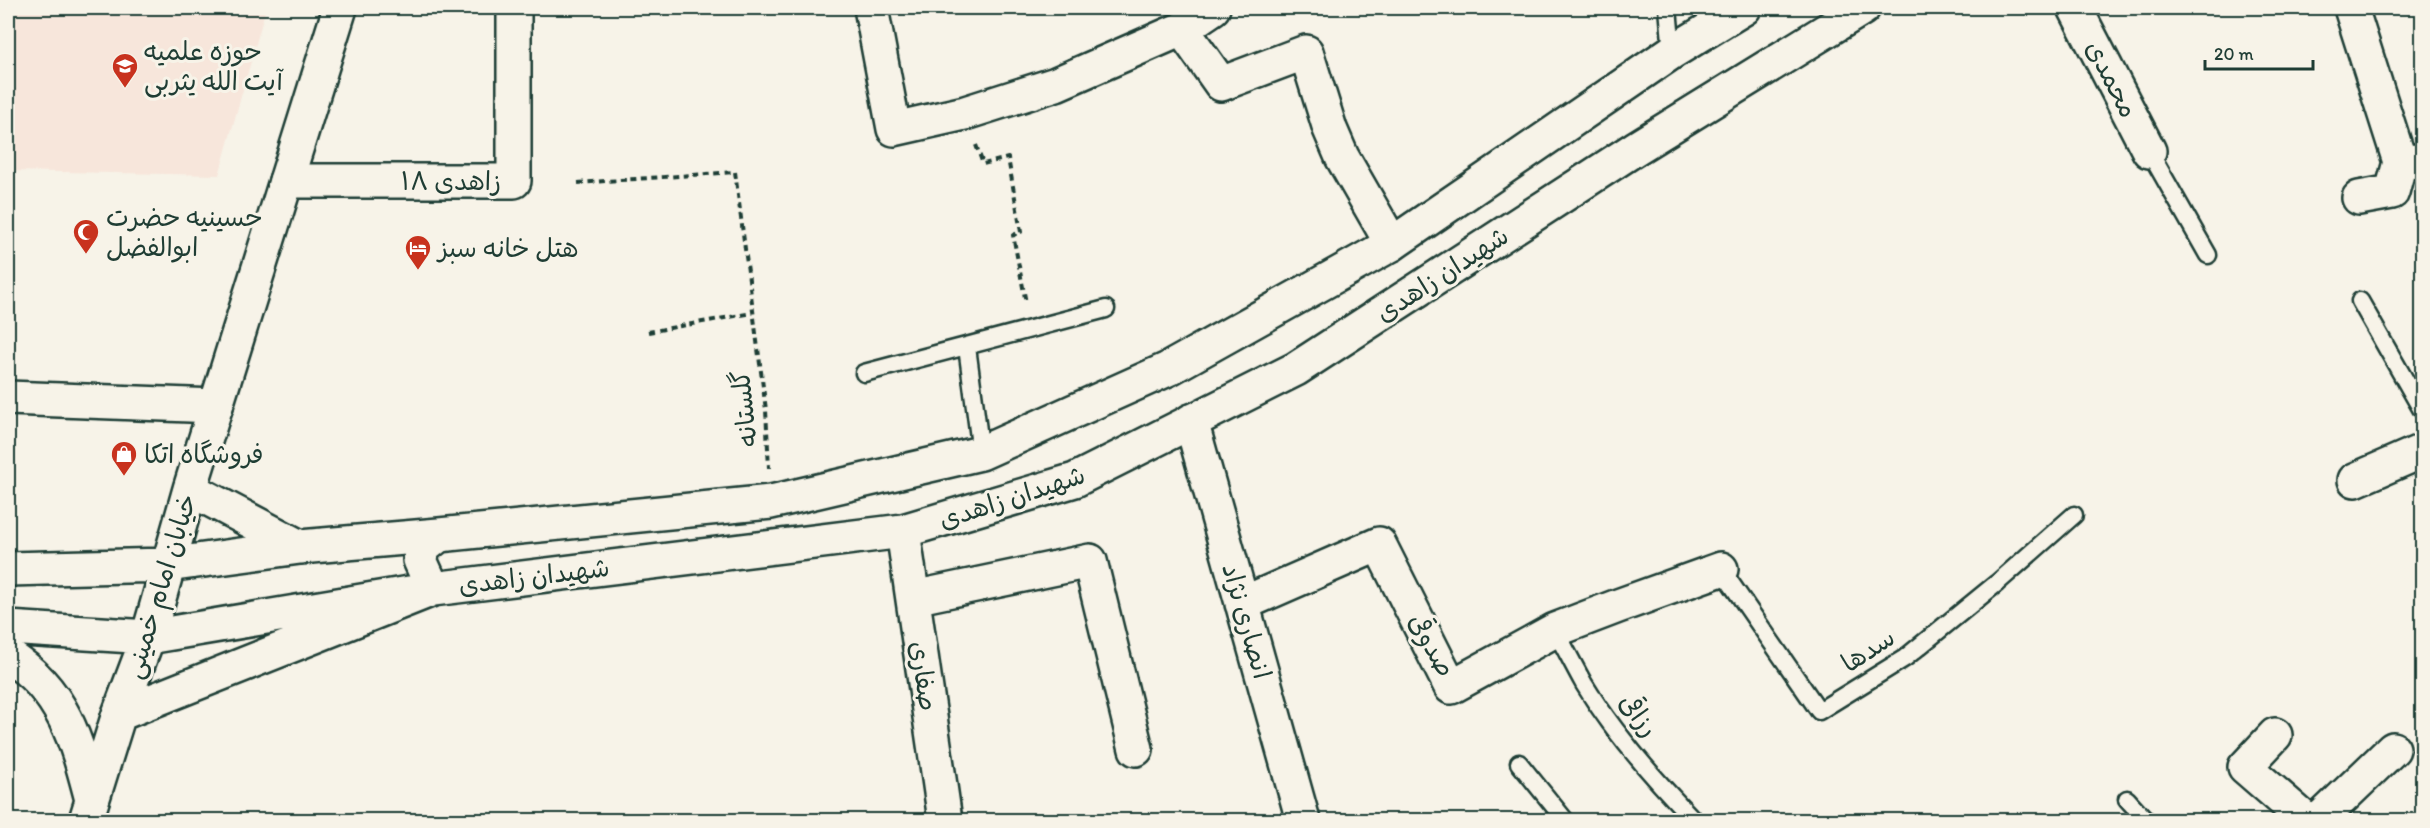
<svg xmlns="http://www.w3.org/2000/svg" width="2430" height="828" viewBox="0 0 2430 828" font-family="Itim,'Playpen Sans Arabic',sans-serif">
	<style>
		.built { fill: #f7e6db }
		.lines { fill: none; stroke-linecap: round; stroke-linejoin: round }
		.lane-casing { stroke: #1f3d34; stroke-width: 21 }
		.street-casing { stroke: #1f3d34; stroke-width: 38 }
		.secondary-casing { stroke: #1f3d34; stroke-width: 38 }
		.path { stroke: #1f3d34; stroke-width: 4; stroke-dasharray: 6 4.5; stroke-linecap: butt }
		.lane { stroke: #f7f3e8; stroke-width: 16 }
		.street { stroke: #f7f3e8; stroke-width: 33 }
		.secondary { stroke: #f7f3e8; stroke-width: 33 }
		.labels { text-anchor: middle; stroke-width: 6; stroke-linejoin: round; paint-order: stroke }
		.poi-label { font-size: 26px; fill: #1f3d34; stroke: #f7f3e8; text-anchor: start }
		.street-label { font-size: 26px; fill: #1f3d34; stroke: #f7f3e8 }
	</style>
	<rect width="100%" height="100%" fill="#f7f3e8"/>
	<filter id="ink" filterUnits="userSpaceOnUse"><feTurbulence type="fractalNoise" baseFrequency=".0167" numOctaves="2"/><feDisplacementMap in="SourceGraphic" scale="12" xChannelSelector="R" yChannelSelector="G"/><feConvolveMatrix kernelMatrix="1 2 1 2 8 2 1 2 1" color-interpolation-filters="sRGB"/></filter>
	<g filter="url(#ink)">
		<path class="built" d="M8 8H266L219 175 8 171Z"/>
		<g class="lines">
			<g class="lane-casing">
				<path id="lane" d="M1668 8 1672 52
					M2149 151 2208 255
					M2360 301 2422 410
					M967 347 981 453
					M864 373 1106 309
					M1721 569 1819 711 1905 658 1997 583 2074 515
					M1555 630C1565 648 1574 666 1584 684 1612 730 1656 781 1694 820
					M1519 763 1565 820
					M2127 799 2146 820"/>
			</g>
			<g class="street-casing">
				<path id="street" d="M871 8 894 129 965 113 1056 84 1182 29 1213 8
					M2075 8 2149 151
					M2351 8 2400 162
					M1182 29 1221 84 1306 52 1330 129 1342 157 1392 244
					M286 181H514V8
					M2359 198 2392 192 2400 162 2421 161
					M8 398 216 406
					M1191 421 1303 820
					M2355 480 2422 451
					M903 531 945 820
					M913 598 1090 561 1136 749
					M1242 604 1379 544 1451 687 1555 630 1618 606 1721 569
					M2275 735 2245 767 2306 820
					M2319 820 2393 749"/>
			</g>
			<g class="secondary-casing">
				<path id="secondary" d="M190 489 300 547
					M8 569 167 565 300 547 439 535 771 502 981 453 1168 369 1392 244 1672 52 1744 8
					M8 628 148 637 433 589 903 531 1075 480 1296 369 1636 148 1863 8
					M8 656C63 689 77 742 92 800
					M119 714 433 589 420 560 424 547 439 535
					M86 820 119 714 148 637 190 489 340 8"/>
			</g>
			<path class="path" d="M976 145 983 164 1008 158 1021 232 1013 235 1026 303
				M578 183 735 172 766 410 769 468
				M648 332 752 313"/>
			<use href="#lane" class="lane"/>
			<use href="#street" class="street"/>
			<use href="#secondary" class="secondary"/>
		</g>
	</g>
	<defs>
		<g id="university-pin" transform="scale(1.35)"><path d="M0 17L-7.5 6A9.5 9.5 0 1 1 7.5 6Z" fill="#c8321e" stroke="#f7f3e8"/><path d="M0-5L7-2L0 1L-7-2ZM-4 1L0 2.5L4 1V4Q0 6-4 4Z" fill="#fff"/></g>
		<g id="mosque-pin" transform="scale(1.35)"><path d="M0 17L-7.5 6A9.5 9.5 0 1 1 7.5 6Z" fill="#c8321e" stroke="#f7f3e8"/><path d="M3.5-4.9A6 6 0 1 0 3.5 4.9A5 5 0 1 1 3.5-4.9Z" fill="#fff"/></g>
		<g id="hotel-pin" transform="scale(1.35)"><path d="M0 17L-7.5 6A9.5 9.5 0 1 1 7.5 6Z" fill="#c8321e" stroke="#f7f3e8"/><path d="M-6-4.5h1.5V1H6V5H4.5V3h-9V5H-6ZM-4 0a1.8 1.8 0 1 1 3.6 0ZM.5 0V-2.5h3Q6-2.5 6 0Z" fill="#fff"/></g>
		<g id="shop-pin" transform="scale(1.35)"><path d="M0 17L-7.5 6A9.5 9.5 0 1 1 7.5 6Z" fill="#c8321e" stroke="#f7f3e8"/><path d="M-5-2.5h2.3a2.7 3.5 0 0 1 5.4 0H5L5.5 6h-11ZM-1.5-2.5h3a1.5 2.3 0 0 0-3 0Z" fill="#fff"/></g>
	</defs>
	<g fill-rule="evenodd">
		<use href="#university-pin" x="125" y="66"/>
		<use href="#mosque-pin" x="86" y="232"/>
		<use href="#hotel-pin" x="418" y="248"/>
		<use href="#shop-pin" x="124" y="454"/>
	</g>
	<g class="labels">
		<g class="poi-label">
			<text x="144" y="60">حوزه علمیه<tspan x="144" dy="30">آیت الله یثربی</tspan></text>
			<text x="106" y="226">حسینیه حضرت<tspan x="106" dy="30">ابوالفضل</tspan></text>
			<text x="438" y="257">هتل خانه سبز</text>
			<text x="144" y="463">فروشگاه اتکا</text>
		</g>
		<g class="street-label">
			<text transform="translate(2112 79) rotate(63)" y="9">محمدی</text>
			<text x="451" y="190">زاهدی ۱۸</text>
			<text transform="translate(1442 274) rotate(-33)" y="9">شهیدان زاهدی</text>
			<text transform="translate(744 409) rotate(-96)" y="9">گلستانه</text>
			<text transform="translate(1012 497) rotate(-18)" y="9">شهیدان زاهدی</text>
			<text transform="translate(534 576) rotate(-7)" y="9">شهیدان زاهدی</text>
			<text transform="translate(160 586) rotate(-73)" y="9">خیابان امام خمینی</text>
			<text transform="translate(1247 621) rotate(74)" y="9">انصاری نژاد</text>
			<text transform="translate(1432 645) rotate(61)" y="9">صدوقی</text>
			<text transform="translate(1868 650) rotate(-33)" y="9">سدها</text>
			<text transform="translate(924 676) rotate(82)" y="9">صفاری</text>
			<text transform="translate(1639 715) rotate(53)" y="9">رزاقی</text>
		</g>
	</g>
	<rect width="2430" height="828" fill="none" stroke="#f7f3e8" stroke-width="30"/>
	<rect x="15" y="15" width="2400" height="798" fill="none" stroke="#1f3d34" stroke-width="2" filter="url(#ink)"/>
	<path d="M2205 60v9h108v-9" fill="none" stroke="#1f3d34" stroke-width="3"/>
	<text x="2214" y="60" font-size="18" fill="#1f3d34" stroke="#f7f3e8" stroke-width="4.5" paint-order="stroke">20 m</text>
</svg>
